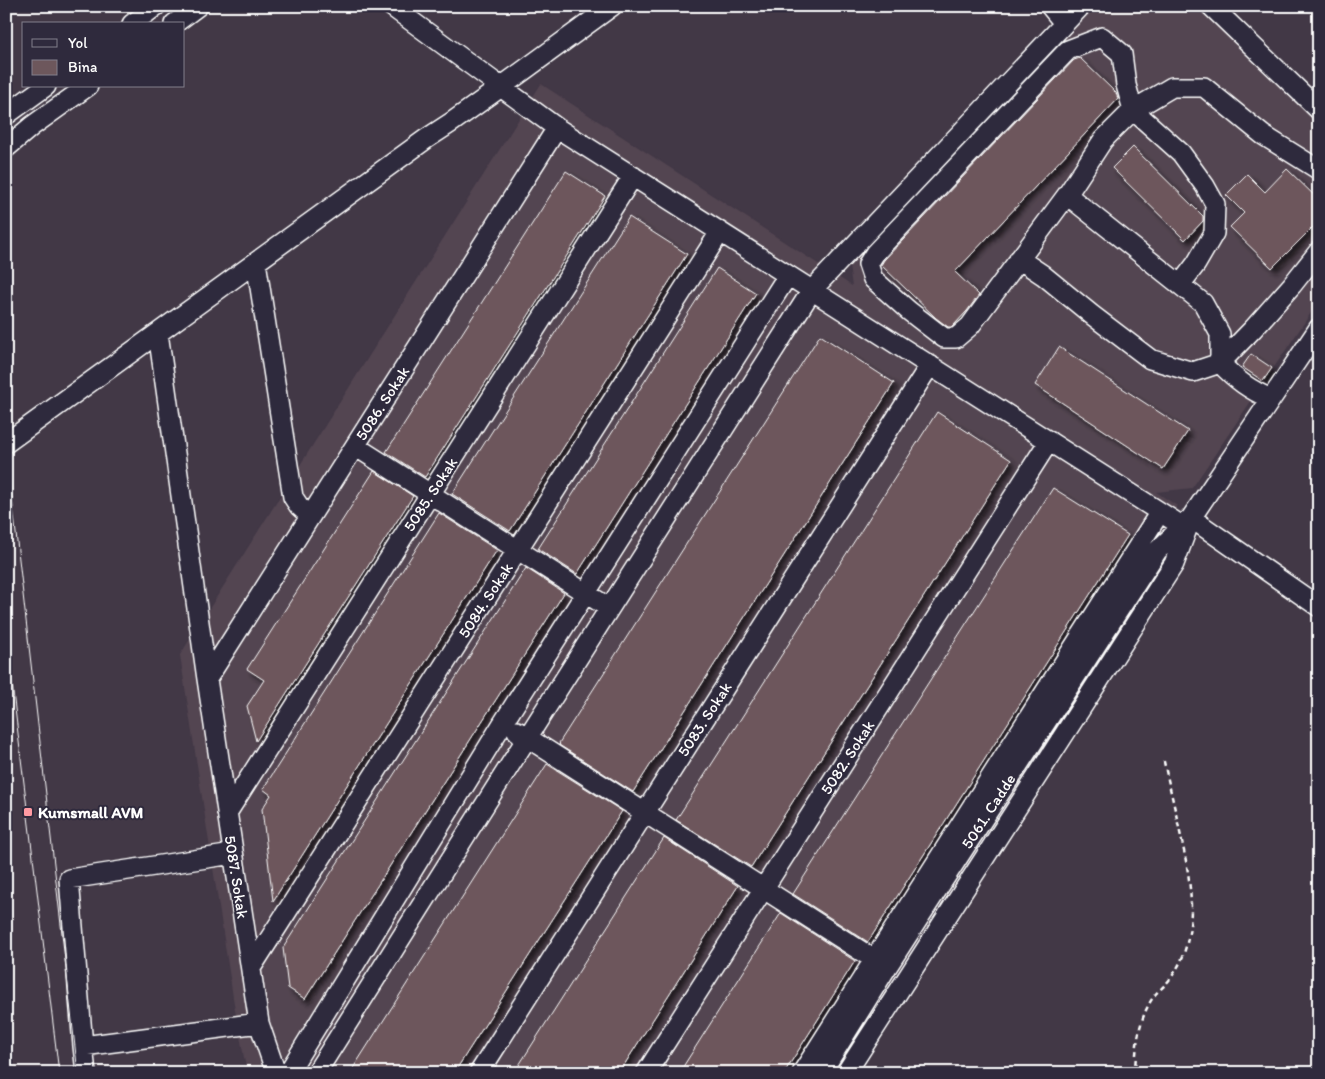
<svg xmlns="http://www.w3.org/2000/svg" width="1325" height="1079" viewBox="0 0 1325 1079" font-family="Itim,sans-serif">
	<style>
		.built { fill: #534551 }
		.building { fill: #6d575c; stroke: #fff; filter: url(#shadow) }
		.lines { fill: none; stroke-linecap: round; stroke-linejoin: round }
		.minor-casing { stroke: #fff; stroke-width: 22 }
		.path { stroke: #fff; stroke-width: 2.5; stroke-dasharray: 5 4; stroke-linecap: butt }
		.minor { stroke: #2f2a3d; stroke-width: 19 }
		.tram { stroke: #fff; stroke-width: 1 }
		.poi-dot { fill: #ff9aa2; stroke: #2f2a3d; stroke-width: 2 }
		.labels { text-anchor: middle; stroke-width: 4; stroke-linejoin: round; paint-order: stroke }
		.street-label { font-size: 16px; fill: #fff; stroke: #2f2a3d }
		.poi-label { font-size: 16px; font-weight: bold; fill: #fff; stroke: #2f2a3d; text-anchor: start }
	</style>
	<defs>
		<filter id="shadow"><feDropShadow dx="4.5" dy="4.5" stdDeviation="2.5" flood-color="#0009"/></filter>
	</defs>
	<rect width="100%" height="100%" fill="#423846"/>
	<filter id="ink" filterUnits="userSpaceOnUse"><feTurbulence type="fractalNoise" baseFrequency=".02" numOctaves="2"/><feDisplacementMap in="SourceGraphic" scale="10" xChannelSelector="R" yChannelSelector="G"/><feConvolveMatrix kernelMatrix="1 2 1 2 8 2 1 2 1" color-interpolation-filters="sRGB"/></filter>
	<g filter="url(#ink)">
		<path class="built" d="M1095 6H1198L1319 124V301L1192 488 1156 492 1177 506 817 1073H247L235 1010 180 655 541 84 852 286 849 266Z"/>
		<path class="building" d="M1080 58 1116 93 1118 99 955 272 979 295 967 311 954 325 952 327H948L936 318 881 265 884 260 1074 60Z
			M1133 147 1203 216V221L1185 240 1112 168Z
			M1287 169 1319 200V221L1272 268 1230 227 1244 213 1226 195 1247 174 1265 192Z
			M566 171 605 196 425 477 386 452Z
			M629 217 687 254 510 531 452 494Z
			M717 268 756 293 577 574 538 549Z
			M820 335 894 383 633 792 559 745 560 744 559 743Z
			M1059 347 1188 431 1163 469 1035 385Z
			M1251 354 1272 368 1263 381 1242 367Z
			M937 412 1011 460 751 867 676 820Z
			M374 471 413 496 256 741 247 706 264 680 247 669Z
			M1053 488 1128 535 868 942 793 894Z
			M439 513 497 550 273 901 262 809 271 795 263 789Z
			M526 568 564 593 305 999 288 988 283 948Z
			M547 764 622 811 454 1073H350Z
			M664 838 738 886 619 1073H514Z
			M781 913 855 961 784 1073H679Z"/>
		<g class="lines">
			<g class="minor-casing">
				<path id="minor" d="M391 6 501 87 612 6
					M1050 6 1064 23
					M1211 6 1319 110
					M132 24 156 6
					M174 24 198 6
					M6 115 46 86
					M6 148 32 126 88 86
					M1067 195 1103 140 1133 110 1172 87H1204L1263 135 1319 170
					M1019 259 1043 275 1092 315 1150 359 1193 372 1220 363 1253 329 1292 285 1319 251
					M256 262 293 497 299 506 310 516
					M1180 285 1196 264 1214 233 1215 204 1205 186 1181 153 1133 110 1126 85 1122 54 1102 37 1068 50 875 253 868 264 873 279 909 311 944 338H956L970 326 1067 195 1203 303 1220 334V363C1236 380 1250 390 1271 399
					M158 333 207 679 259 1023 276 1073
					M6 443 426 139 452 122 501 87 557 128 1182 526
					M355 446 609 608
					M1191 518 1319 607
					M207 679 557 128
					M517 731 886 967
					M227 813 633 176
					M251 968 720 232
					M83 1046 259 1023
					M86 1073 83 1046 69 879 233 854
					M288 1073 503 723 788 275
					M316 1073 527 738 812 290 1081 6
					M479 1073 930 365
					M646 1073 1049 441
					M802 1073 1160 512
					M821 1073 887 967 1157 551 1191 518 1319 328
					M846 1073 1174 564 1190 521"/>
			</g>
			<path class="path" d="M1135 1073C1136 1046 1138 1019 1154 996 1157 992 1161 989 1165 985 1173 976 1180 965 1184 953 1198 912 1188 868 1179 828 1174 804 1168 781 1163 757"/>
			<use href="#minor" class="minor"/>
			<path class="tram" d="M10 481 78 1073
				M6 634 59 1073"/>
		</g>
	</g>
	<rect class="poi-dot" x="23" y="807" width="10" height="10" rx="2.5"/>
	<g class="labels">
		<g class="street-label">
			<text transform="translate(382 403) rotate(-57)" y="6">5086. Sokak</text>
			<text transform="translate(430 494) rotate(-57)" y="6">5085. Sokak</text>
			<text transform="translate(485 600) rotate(-57)" y="6">5084. Sokak</text>
			<text transform="translate(704 719) rotate(-57)" y="6">5083. Sokak</text>
			<text transform="translate(847 757) rotate(-57)" y="6">5082. Sokak</text>
			<text transform="translate(988 811) rotate(-57)" y="6">5061. Cadde</text>
			<text transform="translate(237 877) rotate(81)" y="6">5087. Sokak</text>
		</g>
		<g class="poi-label">
			<text x="38" y="818">Kumsmall AVM</text>
		</g>
	</g>
	<rect width="1325" height="1079" fill="none" stroke="#2f2a3d" stroke-width="25"/>
	<rect x="12" y="12" width="1300" height="1054" fill="none" stroke="#fff" stroke-width="2" filter="url(#ink)"/>
	<rect x="22" y="22" width="162" height="65" fill="#2f2a3d" stroke="#827f8b"/>
	<rect x="32" y="39" width="25" height="8" fill="#2f2a3d" stroke="#827f8b"/>
	<text x="68" y="48" font-size="15" fill="#ffffff">Yol</text>
	<rect x="32" y="60" width="25" height="15" fill="#6d575c" stroke="#827f8b"/>
	<text x="68" y="72" font-size="15" fill="#ffffff">Bina</text>
</svg>
